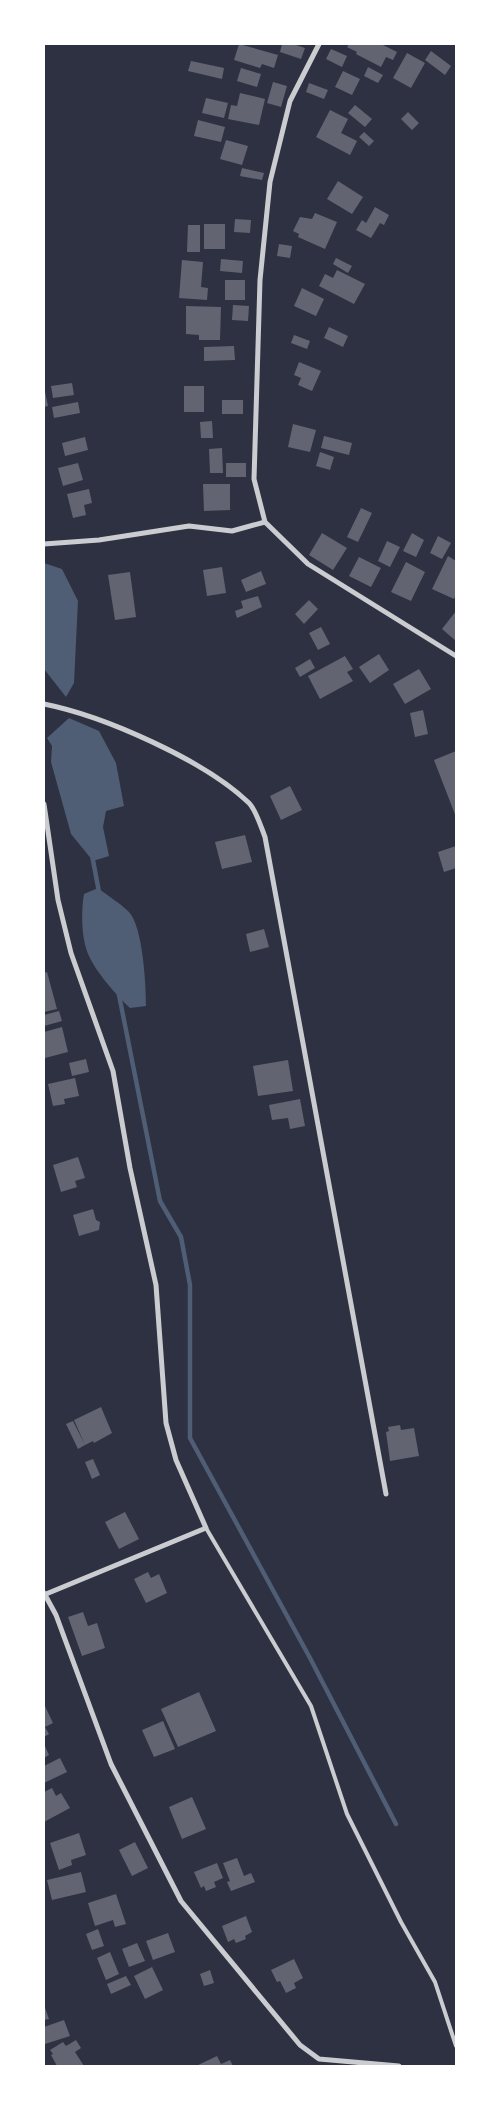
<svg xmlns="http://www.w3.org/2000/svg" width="500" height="2110" viewBox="0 0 500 2110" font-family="Raleway,sans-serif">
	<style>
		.water { fill: #4f5d75 }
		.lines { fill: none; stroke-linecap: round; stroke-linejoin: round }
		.stream { stroke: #4f5d75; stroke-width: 4.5 }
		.building { fill: #626471 }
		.service { stroke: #caccd0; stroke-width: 4 }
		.minor { stroke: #caccd0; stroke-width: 5 }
	</style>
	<rect width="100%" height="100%" fill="#2d3142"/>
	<path class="water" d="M44 563 62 569 78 601 74 683 66 697 44 669Z
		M69 718 99 731 116 763 124 806 106 811 103 827 109 856 93 861 71 834 51 762 52 746 47 738Z
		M98 888C108 896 120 903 129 912 143 927 146 985 146 1006L130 1008C117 996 96 972 89 956 81 939 81 911 84 894Z"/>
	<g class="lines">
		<path class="stream" d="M92 855 99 892
			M119 995 160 1201 181 1237 190 1285V1438L310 1658 396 1824"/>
	</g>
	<path class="building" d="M239 44 278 55 274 68 262 64 260 68 234 60Z
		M282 44H293L305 48 301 59 280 52Z
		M349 44H381L397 52 393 60 386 57 381 67 356 54 357 52 347 47Z
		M331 49 347 56 342 67 326 59Z
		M431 51 451 66 445 75 425 60Z
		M407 53 425 63 411 88 393 78Z
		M191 61 224 68 222 79 188 71Z
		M368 67 383 75 378 83 364 76Z
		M241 68 261 74 257 87 237 81Z
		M343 71 360 79 352 95 335 87Z
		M273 82 287 86 281 107 267 103Z
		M309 83 328 90 324 99 306 92Z
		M240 93 265 99 259 125 228 119 231 105 237 106Z
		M206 98 228 103 224 118 202 113Z
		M355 105 372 119 365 127 348 113Z
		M330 110 348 119 341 133 357 141 350 155 316 137Z
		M408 112 419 123 412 130 401 119Z
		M198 120 225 127 221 142 194 136Z
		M364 132 374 141 369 146 359 137Z
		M226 140 248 146 242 165 220 159Z
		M242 168 264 173 262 180 240 176Z
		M338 181 363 197 352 214 327 199Z
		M375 207 389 215 384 225 380 223 371 238 356 230 362 220 366 223Z
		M315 213 337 222 325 249 298 237 299 234 293 231 300 217 312 219Z
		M235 219 251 220 250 233 234 232Z
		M204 224H225V249H204Z
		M188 225H200V252H187Z
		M279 244 292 246 290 258 277 256Z
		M336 258 352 266 348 273 333 264Z
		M221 259 243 261 242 273 220 271Z
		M182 260 203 262 201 287 208 288 207 300 179 298Z
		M337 270 365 284 354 304 319 286 325 274 333 278Z
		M225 280H245V300H225Z
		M302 288 324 299 316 316 294 306Z
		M233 305 249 306 248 321 232 320Z
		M186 306 221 307 220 340H199V335L186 334Z
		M329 327 348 336 343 347 324 338Z
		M294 335 310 341 307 349 291 343Z
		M234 346 235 360 204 361V347Z
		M299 362 321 371 312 391 298 385 301 378 294 375Z
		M72 383 74 395 53 398 51 386Z
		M184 386H204V412H184Z
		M44 387 48 406 44 407Z
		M222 400H243V414H222Z
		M78 402 80 413 54 418 52 407Z
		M212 421 213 438H201L200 422Z
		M293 424 316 430 310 452 288 447Z
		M324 436 352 443 349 455 321 448Z
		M85 437 88 450 65 456 62 443Z
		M222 448 223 473H210L209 449Z
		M320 452 334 457 330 470 316 466Z
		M78 463 83 480 63 486 58 468Z
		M226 463H246V477H226Z
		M203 484H230V510L204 511Z
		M89 489 92 503 84 505 86 515 73 518 67 494Z
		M361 508 372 513 358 542 347 537Z
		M322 533 347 548 333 570 309 555Z
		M412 533 424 540 416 557 403 551Z
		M438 536 451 543 442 559 430 553Z
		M387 541 400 547 390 567 378 561Z
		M448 556 456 561V595L454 599 432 589Z
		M359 557 381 568 371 587 349 576Z
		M406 562 425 572 411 601 391 592Z
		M222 567 226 593 207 596 203 570Z
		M261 571 266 584 246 592 241 580Z
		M130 572 136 617 115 620 108 575Z
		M258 596 262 607 237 618 235 611 243 608 241 601Z
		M309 600 318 609 304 624 295 614Z
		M456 611V641L442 629Z
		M321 627 330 644 318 650 309 633Z
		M379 654 389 670 370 683 359 667Z
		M345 656 353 669 347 672 353 681 320 699 308 676Z
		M310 659 315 668 300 677 295 668Z
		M419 669 431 689 405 704 393 684Z
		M423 710 428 734 415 737 410 713Z
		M456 751V817L434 760Z
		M290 786 302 810 281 820 270 796Z
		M245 835 252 862 222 869 215 842Z
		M456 846V868L444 872 438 852Z
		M264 929 269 947 250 952 246 934Z
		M47 972 57 1009 44 1012V973Z
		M59 1011 62 1021 44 1026V1015Z
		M62 1027 68 1052 45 1058 44 1032Z
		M86 1059 89 1072 72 1076 69 1063Z
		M288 1060 293 1091 258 1096 253 1066Z
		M75 1078 79 1096 64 1099 65 1104 53 1106 48 1084Z
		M300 1099 305 1126 290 1129 288 1118 272 1120 269 1105Z
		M78 1157 85 1178 75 1181 77 1187 61 1192 53 1165Z
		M93 1209 96 1220 100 1222 99 1230 79 1236 73 1215Z
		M101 1407 112 1433 94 1443 93 1441 85 1445 74 1420Z
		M73 1421 85 1445 78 1449 66 1424Z
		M400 1425 401 1430 414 1428 419 1456 390 1461 386 1432 389 1431 388 1427Z
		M93 1459 100 1475 92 1479 85 1462Z
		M125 1512 139 1539 119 1549 105 1522Z
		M148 1572 151 1578 159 1574 167 1593 146 1603 134 1579Z
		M83 1612 88 1626 97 1623 105 1648 82 1656 68 1617Z
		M199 1692 216 1731 178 1747 161 1709Z
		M44 1704 53 1723 45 1727 49 1734 44 1737Z
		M163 1721 175 1749 154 1757 142 1730Z
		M44 1744 49 1755 44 1758Z
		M60 1758 67 1772 44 1783V1766Z
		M52 1788 56 1796 61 1793 70 1808 44 1822V1792Z
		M192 1797 206 1829 182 1839 169 1807Z
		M79 1833 86 1855 71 1860 72 1865 59 1870 50 1843Z
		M135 1842 148 1868 132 1876 119 1850Z
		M237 1858 244 1876 251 1873 255 1882 231 1891 227 1882 230 1881 223 1863Z
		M217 1863 223 1878 214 1882 216 1887 206 1891 204 1886 201 1888 194 1872Z
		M81 1872 86 1892 52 1900 47 1880Z
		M116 1894 126 1924 115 1927 113 1920 95 1926 88 1903Z
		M246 1916 252 1932 245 1936 246 1939 236 1943 234 1939 228 1942 222 1926Z
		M98 1929 104 1946 92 1950 86 1934Z
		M168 1933 175 1952 153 1960 146 1941Z
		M137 1943 145 1961 129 1967 122 1949Z
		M110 1952 119 1974 106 1980 97 1958Z
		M294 1959 303 1978 294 1983 296 1988 286 1993 280 1981 277 1982 271 1970Z
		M152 1967 163 1990 145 1999 134 1976Z
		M210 1970 214 1983 204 1986 200 1974Z
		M126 1976 131 1985 111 1994 107 1984Z
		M44 2005 49 2019 44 2020Z
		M64 2020 70 2036 45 2044 44 2027Z
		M76 2040 81 2048 75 2052 84 2066H57L51 2055 53 2054 50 2050 63 2042 66 2046Z
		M217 2056 221 2064 230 2060 233 2066H196Z"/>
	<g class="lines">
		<path class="service" d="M206 1528 311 1706 347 1814 401 1922 435 1982 456 2046"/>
		<path class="minor" d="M319 44 290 101 270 182 260 280 254 479 265 522 308 564 456 656
			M44 544 99 540 189 526 232 531 265 522
			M44 704C104 716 204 760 249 803 256 810 261 827 265 837L386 1494
			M44 804 58 900 71 953 113 1071 130 1168 156 1285 166 1423 176 1460 206 1528 46 1594
			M44 1593 56 1615 111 1764 181 1901 300 2045 319 2059 399 2066"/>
	</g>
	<rect width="500" height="2110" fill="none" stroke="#ffffff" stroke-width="90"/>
</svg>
